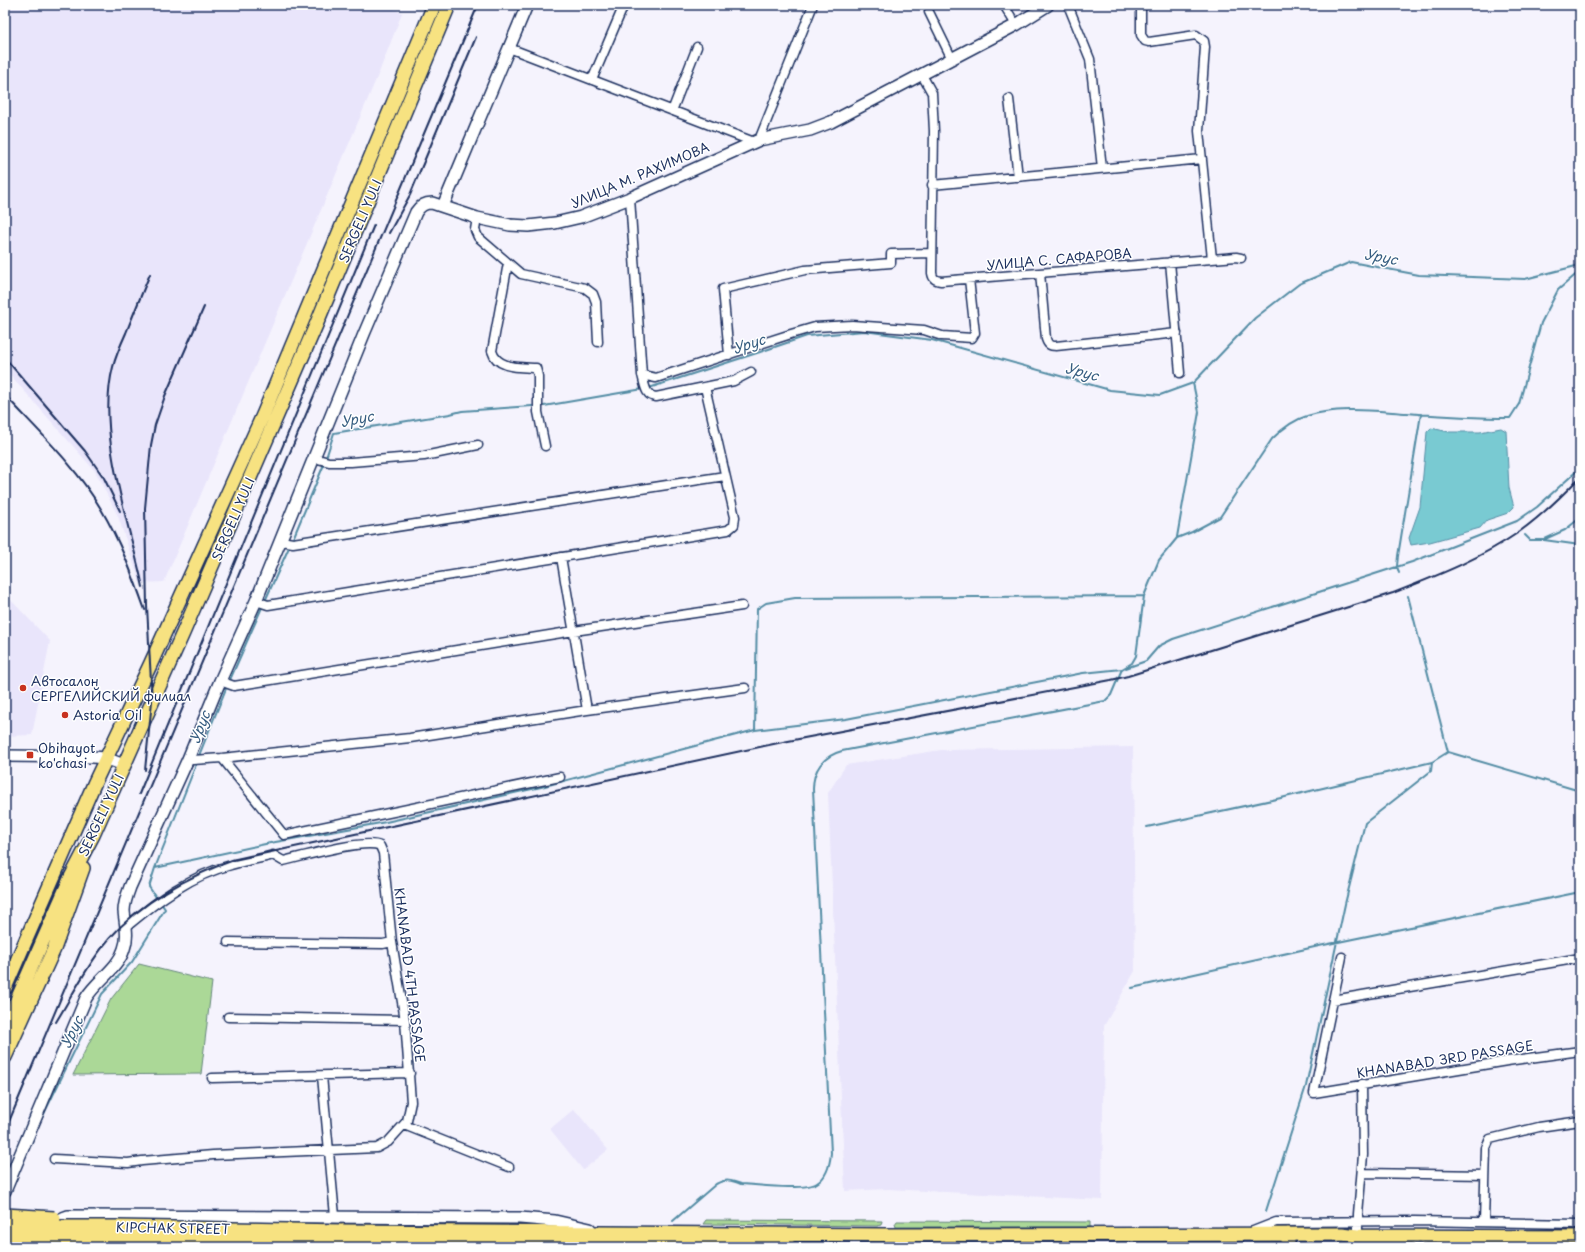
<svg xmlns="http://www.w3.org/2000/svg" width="1585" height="1252" viewBox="0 0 1585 1252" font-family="'Playpen Sans',sans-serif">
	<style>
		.built { fill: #e9e5fb }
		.green { fill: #abd897; stroke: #63847a }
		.water { fill: #79cad2; stroke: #538ca4 }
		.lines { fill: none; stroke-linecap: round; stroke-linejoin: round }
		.stream { stroke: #538ca4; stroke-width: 2 }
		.street-casing { stroke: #1b2f5e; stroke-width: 11 }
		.secondary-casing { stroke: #1b2f5e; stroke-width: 14 }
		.primary-casing { stroke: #1b2f5e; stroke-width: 16 }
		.street { stroke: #fff; stroke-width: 8 }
		.secondary { stroke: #fff; stroke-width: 11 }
		.primary { stroke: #f7e281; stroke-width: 13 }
		.rail { stroke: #1b2f5e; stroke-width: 2 }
		.primary-bridge-casing { stroke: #1b2f5e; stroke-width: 16; stroke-linecap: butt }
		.primary-bridge { stroke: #f7e281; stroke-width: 13 }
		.poi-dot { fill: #c8321e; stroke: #fff; stroke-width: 1.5 }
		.labels { text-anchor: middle; stroke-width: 3; stroke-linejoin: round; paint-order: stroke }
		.street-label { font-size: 13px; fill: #1b2f5e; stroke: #fff }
		.poi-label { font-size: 13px; fill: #1b2f5e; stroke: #fff; text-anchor: start }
		.water-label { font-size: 14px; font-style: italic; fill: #375e81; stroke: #fff }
	</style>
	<rect width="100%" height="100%" fill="#f5f3fd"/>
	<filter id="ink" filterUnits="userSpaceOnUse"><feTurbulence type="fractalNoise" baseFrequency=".025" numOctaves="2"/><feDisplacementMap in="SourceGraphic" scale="8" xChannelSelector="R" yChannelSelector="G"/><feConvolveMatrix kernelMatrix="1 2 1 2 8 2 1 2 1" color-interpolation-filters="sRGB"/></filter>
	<g filter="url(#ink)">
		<path class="built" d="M5 5H386L402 13 380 70 164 582 140 583 118 516 95 471 5 369Z
			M5 594 50 641 32 735 5 736Z
			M1133 747 1135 971 1104 1026 1102 1200 887 1189 845 1191 828 793 846 765 941 750Z
			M574 1109 608 1150 583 1170 550 1129Z"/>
		<path class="green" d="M139 964 212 982 201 1074 73 1075 111 999Z
			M706 1220 882 1221 881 1225 877 1226 703 1224Z
			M897 1221 1090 1222V1227H896L895 1224Z"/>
		<path class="water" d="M1431 428 1449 432H1480L1501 428 1506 431 1509 488 1514 507 1508 513 1487 520 1480 528 1430 542 1411 545 1409 538 1420 507 1427 432Z"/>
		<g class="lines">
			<path class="stream" d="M649 388 760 352 807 336 864 331 932 340 1110 390 1160 395 1193 383 1255 318 1299 284 1351 262 1419 275 1525 279 1580 265
				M544 406 643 389
				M326 458 334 433 450 414 462 411 532 406
				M1525 535 1530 540H1544L1580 545
				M1177 537 1199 412 1193 383
				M1545 539 1565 530 1580 518
				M292 541 325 462
				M1399 573 1397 566 1398 556 1421 414
				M1408 596 1448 752
				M265 601 290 545
				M1126 668 1146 661 1159 646 1173 639 1412 562 1517 521 1537 507 1580 468
				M229 682 263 605
				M755 730 757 609 766 603 795 598 1144 596
				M198 758 227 686
				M1147 827 1281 798 1432 762 1448 752 1580 791
				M155 868 270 843 386 822 541 787 755 730 846 719 1083 673 1122 669
				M158 900 149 887 155 868 197 762
				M1132 988 1319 946 1580 892
				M41 1120 102 994 132 962 165 909 161 903
				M1266 1211 1306 1086 1345 904 1365 823 1431 771 1432 762
				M673 1221 716 1184C726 1179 731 1180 741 1184 757 1185 805 1191 817 1183 827 1177 830 1164 831 1153L813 789C813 770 823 756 842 751L1105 701 1111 695 1122 669 1132 663 1136 656 1144 596 1159 560 1177 538 1192 532 1220 517 1272 439C1282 429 1293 420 1307 416 1338 406 1375 411 1407 413 1442 416 1476 418 1510 418L1519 404 1541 323 1558 290 1580 271"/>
			<g class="street-casing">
				<path id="street" d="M1004 5 1016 25
					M1068 5 1090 59 1102 168
					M1141 5V35L1145 41 1149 42 1196 35 1204 41 1205 47 1199 131 1212 259
					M929 12 952 59
					M509 48 754 142
					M922 75 932 93 934 131 932 273C933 279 935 280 941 281L1212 259 1236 257 1241 258
					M592 80 624 5
					M1009 99 1018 177
					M672 111 697 47
					M759 140 813 5
					M932 185 1202 159
					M630 198 642 375C645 385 645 396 656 397L734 381 751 372
					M477 218 475 230 478 237 521 274 585 288 593 294 596 302 598 342
					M1170 262 1180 373
					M508 263 492 351C497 369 520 367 536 368L538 376V412L545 446
					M1040 273 1046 339C1048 345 1050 346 1056 346L1177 333
					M729 355 723 289 805 270 891 263V254L932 253
					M642 375 656 378 791 334 815 327 852 325 924 330 942 336 972 338 975 333 969 279
					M314 458 329 462H351L424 456 478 445
					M281 541 293 543 725 476
					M561 557 587 710
					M256 601 268 605 728 530 734 525 735 517 705 387
					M220 681 234 686 574 631 742 606
					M222 758 284 835 560 777
					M188 759 193 760 222 758 410 738 587 710 745 688
					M228 942 383 944 392 942
					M1342 957 1314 1093 1507 1061 1580 1051
					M1333 1000 1580 958
					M228 1017 405 1020
					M322 1076 335 1216
					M212 1078 410 1073
					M404 1125 509 1167
					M54 1159 128 1163 142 1161 213 1155 377 1148 388 1142 407 1121 411 1102 405 1020 392 942 383 853 380 846C365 838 301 857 283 861L273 855C260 859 245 861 231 865 191 875 157 901 126 927
					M1362 1173 1485 1175
					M1484 1222 1486 1148 1490 1139 1539 1127 1580 1121
					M1253 1231 1276 1222 1414 1221 1580 1224
					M1358 1236V1214L1363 1155 1362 1084"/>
			</g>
			<g class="secondary-casing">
				<path id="secondary" d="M443 206 527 5
					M5 756 93 757 105 758 124 765
					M5 1191 86 998C97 980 118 969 124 949 129 936 125 924 124 911 124 903 127 895 130 887L188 759 220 681 256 601 364 334 416 212C420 206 424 203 432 203L477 218 510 225 528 226 555 223 581 217 630 198 759 140 810 130 831 122 1016 25 1048 5
					M50 1247C57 1234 48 1222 68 1216L520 1218 555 1221 590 1229"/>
			</g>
			<g class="primary-casing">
				<path id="primary" d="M5 988 94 784 151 663 263 415 434 5
					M5 1027 70 879 93 835 183 633 316 325 449 5
					M5 1057 54 949 83 868
					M342 1231 887 1235 1342 1234 1358 1236 1580 1237
					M1288 1234V1247
					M341 1244 790 1247"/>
			</g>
			<use href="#street" class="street"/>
			<use href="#secondary" class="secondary"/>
			<use href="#primary" class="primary"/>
			<path class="rail" d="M389 233 410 195 476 37
				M5 358 85 451 104 478 120 511
				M5 395C38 431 76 466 101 509 120 541 133 576 145 610
				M143 587C129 522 96 432 113 367 116 355 121 344 126 333 134 313 142 293 150 274
				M145 770 152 701 147 606 145 508 151 445 155 425 165 396 204 307
				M139 794 374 225
				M56 1022C73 994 88 964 109 939 141 902 188 876 234 860L783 742 1111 680 1128 676 1393 593C1436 576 1480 559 1519 532 1541 516 1561 497 1580 477
				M5 1131 478 5"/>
			<g class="primary-bridge-casing">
				<path id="primary-bridge" d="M5 1215 54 1218
					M5 1227H117L342 1231
					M5 1240H117L341 1244"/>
			</g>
			<use href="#primary-bridge" class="primary-bridge"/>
		</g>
	</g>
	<g class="poi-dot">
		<circle cx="23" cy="688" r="4"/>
		<circle cx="65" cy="715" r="4"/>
		<rect x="26" y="751" width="8" height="8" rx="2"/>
	</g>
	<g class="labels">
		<g class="street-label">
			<text transform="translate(640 175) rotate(-23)" y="5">УЛИЦА М. РАХИМОВА</text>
			<text transform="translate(360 221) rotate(-67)" y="5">SERGELI YULI</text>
			<text transform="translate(1059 259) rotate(-5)" y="5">УЛИЦА С. САФАРОВА</text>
			<text transform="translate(233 519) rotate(-67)" y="5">SERGELI YULI</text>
			<text transform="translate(101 815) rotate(-65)" y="5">SERGELI YULI</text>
			<text transform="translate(410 975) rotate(83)" y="5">KHANABAD 4TH PASSAGE</text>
			<text transform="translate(1445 1059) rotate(-9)" y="5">KHANABAD 3RD PASSAGE</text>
			<text transform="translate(173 1228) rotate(1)" y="5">KIPCHAK STREET</text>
		</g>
		<g class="poi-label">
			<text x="31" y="686">Автосалон<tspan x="31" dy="15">СЕРГЕЛИЙСКИЙ филиал</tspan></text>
			<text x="73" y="720">Astoria Oil</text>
			<text x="38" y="753">Obihayot<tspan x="38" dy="15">ko'chasi</tspan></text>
		</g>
		<g class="water-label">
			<text transform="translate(1381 257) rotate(11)" y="5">Урус</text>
			<text transform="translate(749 344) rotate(-18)" y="5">Урус</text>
			<text transform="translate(1082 372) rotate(16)" y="5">Урус</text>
			<text transform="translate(357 419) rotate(-10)" y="5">Урус</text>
			<text transform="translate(200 727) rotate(-68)" y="5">Урус</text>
			<text transform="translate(72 1032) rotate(-64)" y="5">Урус</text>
		</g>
	</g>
	<rect width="1585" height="1252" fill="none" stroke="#fff" stroke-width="20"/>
	<rect x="10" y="10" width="1565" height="1232" fill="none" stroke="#1b2f5e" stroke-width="1.5" filter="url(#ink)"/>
</svg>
